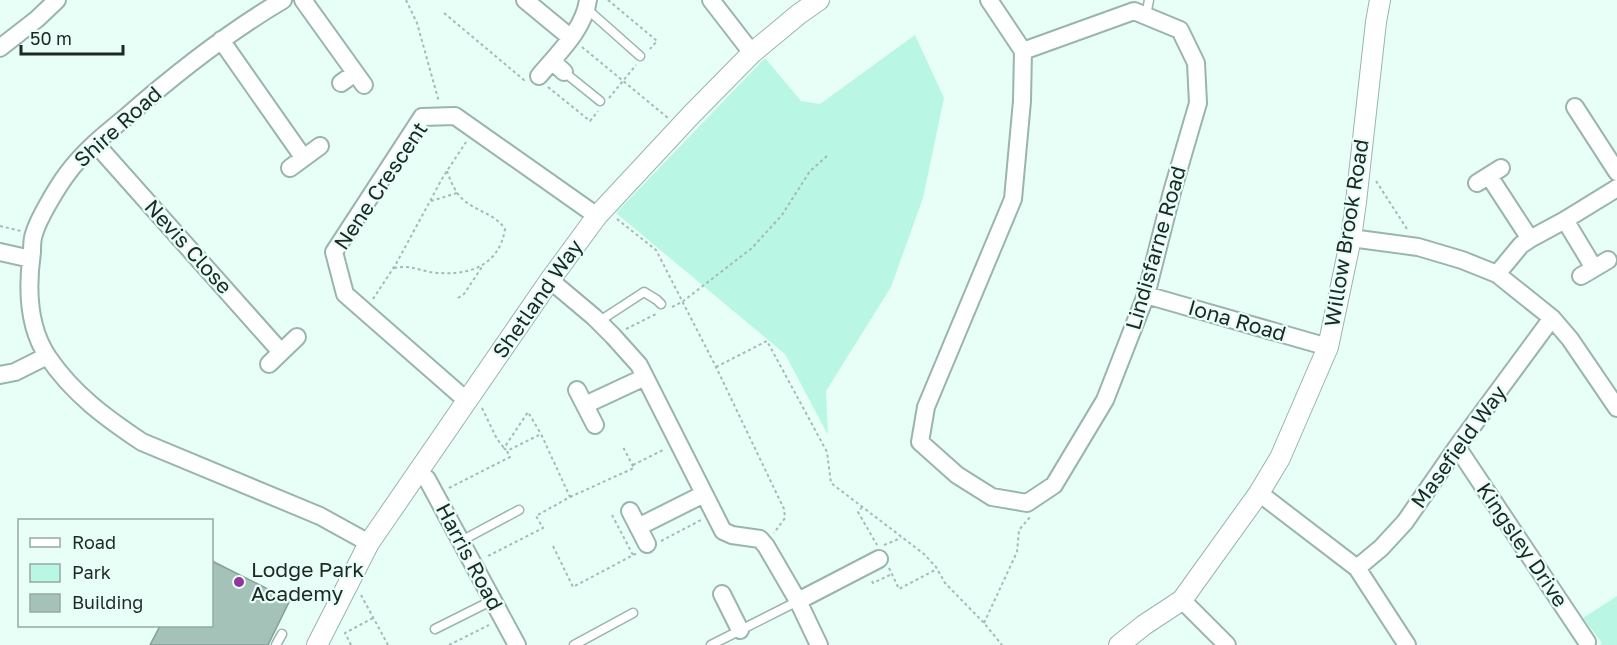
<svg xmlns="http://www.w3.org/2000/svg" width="1617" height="645" viewBox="0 0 1617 645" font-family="'Golos Text',sans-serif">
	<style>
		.green { fill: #baf6e4 }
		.building { fill: #a5c2b9; stroke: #839f96; stroke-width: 1.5 }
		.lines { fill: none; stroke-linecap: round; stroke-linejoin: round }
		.service-casing { stroke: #99b5ac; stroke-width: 11 }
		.minor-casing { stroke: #99b5ac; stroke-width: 20 }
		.tertiary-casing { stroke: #99b5ac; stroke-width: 22 }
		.path { stroke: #a6b9b3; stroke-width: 2; stroke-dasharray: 3 3; stroke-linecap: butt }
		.service { stroke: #fff; stroke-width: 8 }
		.minor { stroke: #fff; stroke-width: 16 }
		.tertiary { stroke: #fff; stroke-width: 20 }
		.poi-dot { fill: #94359e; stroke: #e7fff7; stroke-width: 2 }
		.labels { text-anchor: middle; stroke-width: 4.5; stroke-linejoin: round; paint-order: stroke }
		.street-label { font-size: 21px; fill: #1d2825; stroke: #e7fff7 }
		.poi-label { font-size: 21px; fill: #1d2825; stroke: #e7fff7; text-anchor: start }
	</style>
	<rect width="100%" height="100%" fill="#e7fff7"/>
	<path class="green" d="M915 35 944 98 923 198 891 287 826 391 828 435 785 354 616 213 765 58 801 101 820 104Z
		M1617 596V645H1600L1602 643 1583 618Z"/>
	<path class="building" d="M212 561 290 600 268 645H150L160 626H212Z"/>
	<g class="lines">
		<g class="service-casing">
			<path id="service" d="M587 9 640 56
				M1146 16 1149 0
				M564 72 600 101
				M598 322 644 292 657 300 661 304
				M461 541 519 510
				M435 629 493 600
				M276 645 282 634
				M574 645 633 613
				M711 645 798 601"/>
		</g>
		<g class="minor-casing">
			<path id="minor" d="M283 0C227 33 175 74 126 117 105 134 83 152 67 174 58 186 38 219 34 234 32 239 32 246 32 252 27 287 27 326 48 357 73 394 106 418 142 442L320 516 369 543
				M303 0 364 85
				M525 0 571 38
				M711 0 752 53
				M989 0 1023 51 1022 101 1013 199 926 407 920 442 957 475 992 497 1027 503 1054 485 1105 400 1146 295 1172 192 1198 103 1196 63 1180 30 1134 11 1023 51
				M221 40 303 157
				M0 48 37 19 57 0
				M552 61 564 72
				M539 76C557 54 584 30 588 0
				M341 83 355 73
				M1575 107 1617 172
				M95 143 281 352
				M290 168 320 146
				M1489 176 1530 239
				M1477 183 1501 168
				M1565 220 1594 268
				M1351 238 1418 247 1462 260 1497 274 1552 318 1570 339 1617 408
				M0 252 31 259
				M1497 274 1521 245 1530 239 1565 220 1617 188
				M1581 276 1608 260
				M550 280 594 317 613 336 639 365 723 531 732 535 760 539 766 546 798 601
				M1146 295 1328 347
				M269 364 297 337
				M0 375 15 372 47 356
				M577 390 595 425
				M466 400 345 294 334 252 422 117 455 116 597 216
				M585 405 645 377
				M1457 447 1587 642
				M418 473 427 479 517 645
				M1259 493 1357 568 1407 645
				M630 511 647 544
				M638 527 704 494
				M1357 568 1381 548 1405 522 1457 447 1552 318
				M722 594 740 630
				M1182 600 1227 645
				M819 645 798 601 879 559"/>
		</g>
		<g class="tertiary-casing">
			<path id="tertiary" d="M317 645 369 543 550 280 597 216 691 115 752 53 799 14 819 0
				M1119 645 1144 625 1182 600 1259 493 1280 458 1328 347 1351 238 1356 202 1376 22 1380 0"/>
		</g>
		<path class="path" d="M406 0 417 23 439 102
			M608 0 657 41 650 49
			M444 13 524 80 525 79
			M582 47 668 118
			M548 87 590 121 598 111
			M609 98 636 65
			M1376 181 1407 229
			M431 201 457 193
			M617 219 656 250 716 367 784 509 785 518 774 533
			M0 226 21 231
			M394 268C410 265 415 269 430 272 465 277 499 268 505 229 496 215 479 212 466 202 456 195 451 182 447 171
			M458 298 464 294 482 267
			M373 299 396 264 443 177 466 142
			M672 307 682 302 752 248 782 215 810 171 827 156
			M626 329 656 314
			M716 367 767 341 827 452 831 483 924 554 936 567 945 583 984 623 1002 645
			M482 408 497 439 504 448
			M506 450 504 448 528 412 541 434
			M633 465 665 449
			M449 488 510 457 507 451 541 434 570 497 536 516 543 528 486 557
			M570 497 634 468 623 447
			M862 507 858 512 877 545
			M612 515 633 555
			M661 541 701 520
			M884 545 901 538
			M553 546 573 587 637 553
			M889 568 899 589 937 569
			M872 581 873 583 892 574
			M361 595 388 645
			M984 623 1017 552 1019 530 1030 517
			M351 645 345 633 373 618
			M449 645 489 625"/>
		<use href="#service" class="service"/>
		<use href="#minor" class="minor"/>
		<use href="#tertiary" class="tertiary"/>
	</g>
	<circle class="poi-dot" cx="239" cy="582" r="6"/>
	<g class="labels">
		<g class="street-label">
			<text transform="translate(118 127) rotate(-42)" y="7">Shire Road</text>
			<text transform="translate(381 186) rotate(-56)" y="7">Nene Crescent</text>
			<text transform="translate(1347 233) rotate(-81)" y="7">Willow Brook Road</text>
			<text transform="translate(188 247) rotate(48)" y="7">Nevis Close</text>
			<text transform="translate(1156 248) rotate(-74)" y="7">Lindisfarne Road</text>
			<text transform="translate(538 299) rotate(-55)" y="7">Shetland Way</text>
			<text transform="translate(1237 321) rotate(16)" y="7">Iona Road</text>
			<text transform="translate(1459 447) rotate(-54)" y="7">Masefield Way</text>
			<text transform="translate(1522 545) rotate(56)" y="7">Kingsley Drive</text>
			<text transform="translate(469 557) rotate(62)" y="7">Harris Road</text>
		</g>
		<g class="poi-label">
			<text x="251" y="577">Lodge Park<tspan x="251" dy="24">Academy</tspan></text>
		</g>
	</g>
	<rect x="18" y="519" width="195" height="108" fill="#e7fff7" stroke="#96a9a3" stroke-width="1.5"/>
	<rect x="30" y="538" width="30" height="9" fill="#ffffff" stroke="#96a9a3" stroke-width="1.5"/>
	<text x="72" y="549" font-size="18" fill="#1d2825">Road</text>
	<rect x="30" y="564" width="30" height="18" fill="#baf6e4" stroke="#96a9a3" stroke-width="1.5"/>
	<text x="72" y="579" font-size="18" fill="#1d2825">Park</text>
	<rect x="30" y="594" width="30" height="18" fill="#a5c2b9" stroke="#96a9a3" stroke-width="1.5"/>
	<text x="72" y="609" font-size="18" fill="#1d2825">Building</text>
	<path d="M21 45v9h102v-9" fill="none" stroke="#1d2825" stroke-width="3"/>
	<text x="30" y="45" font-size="18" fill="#1d2825" stroke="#e7fff7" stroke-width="4.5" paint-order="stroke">50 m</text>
</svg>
